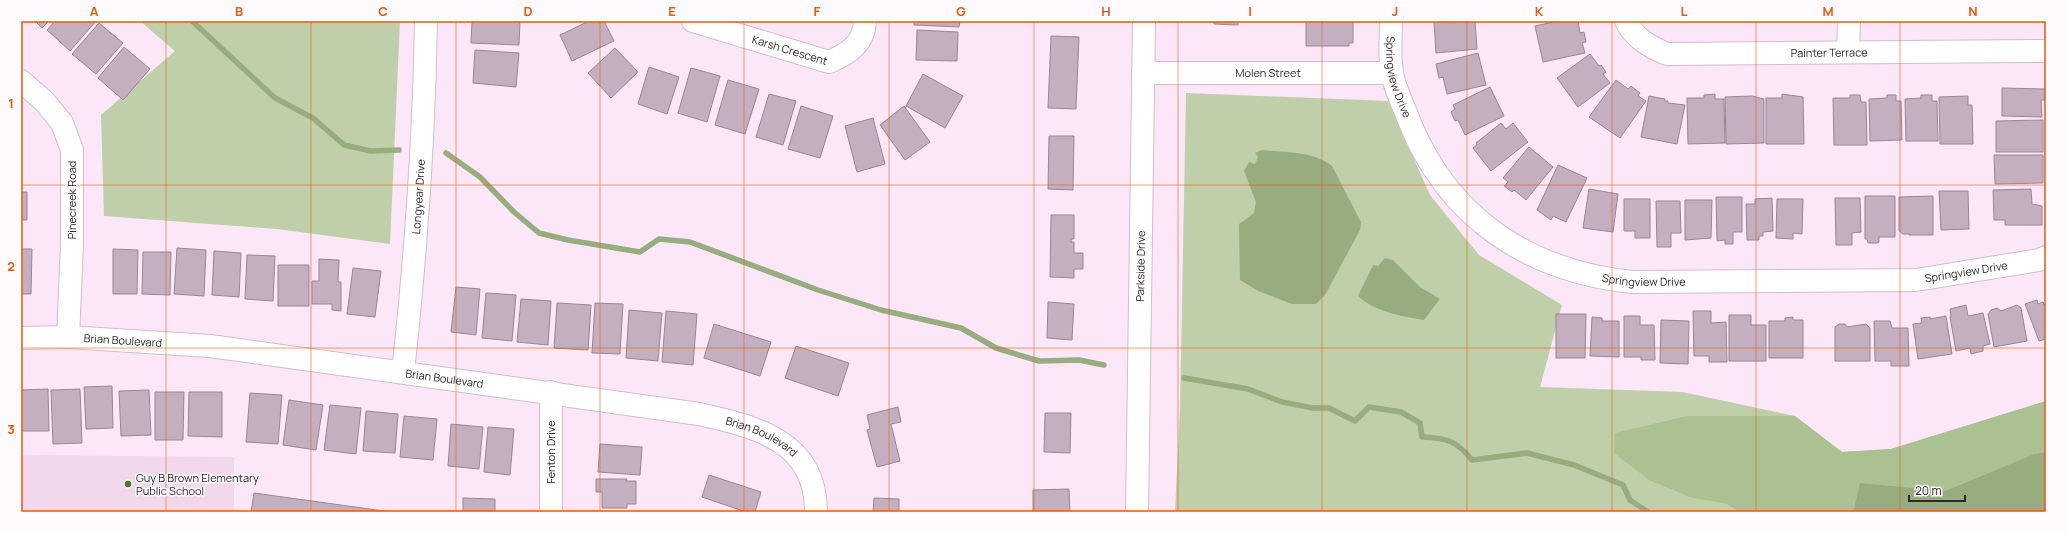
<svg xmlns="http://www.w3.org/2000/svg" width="2067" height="533" viewBox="0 0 2067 533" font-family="Manrope,sans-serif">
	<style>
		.built { fill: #f2d8ed }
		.green { fill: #becfaa }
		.forest { fill: #abc192 }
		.water { fill: #98ad7f }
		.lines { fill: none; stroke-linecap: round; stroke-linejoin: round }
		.stream { stroke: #98ad7f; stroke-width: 5.5 }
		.building { fill: #c3afbf; stroke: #998795 }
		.minor-casing { stroke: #d1bdcd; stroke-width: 24 }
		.major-casing { stroke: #d1bdcd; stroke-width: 24 }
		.minor { stroke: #fff; stroke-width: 22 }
		.major { stroke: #fff; stroke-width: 22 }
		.grid { fill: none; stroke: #e8590c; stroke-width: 1; stroke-opacity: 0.55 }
		.poi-dot { fill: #57752a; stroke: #fefafd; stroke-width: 1.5 }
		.labels { text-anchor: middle; stroke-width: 3; stroke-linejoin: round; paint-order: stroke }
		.street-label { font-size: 11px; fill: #2e272d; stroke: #fefafd }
		.poi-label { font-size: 11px; fill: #2e272d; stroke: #fefafd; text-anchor: start }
		.neatline { fill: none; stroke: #e8590c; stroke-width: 1.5 }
		.grid-label { font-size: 13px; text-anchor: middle; font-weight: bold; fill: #e8590c }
	</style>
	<rect width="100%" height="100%" fill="#fbe7f7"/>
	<path class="built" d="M21 455 234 457V512H21Z"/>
	<path class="green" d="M140 21H400L390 244 277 229 104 216 101 115 175 51Z
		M1186 93 1388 101 1430 195 1479 255 1562 305 1540 387 1682 392 1795 416 1842 452 1891 449 2046 401V512H1175L1180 409Z"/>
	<path class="forest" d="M2046 401V452L2034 454 1945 491 1860 483 1853 512H1739L1727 504 1690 497 1649 480 1614 453 1615 433 1687 416H1795L1842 452 1891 449Z"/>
	<path class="water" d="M1262 150C1286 153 1313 151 1332 166L1361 222 1360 230 1325 295 1316 304H1292L1258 291 1240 280 1239 224 1254 213 1256 202 1244 171 1249 162 1255 164 1258 157 1255 153Z
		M1385 258 1393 260 1420 287 1440 299 1424 320C1401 316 1375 312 1358 296L1373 265 1378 266Z
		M2046 452V512H1853L1860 483 1945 491 2034 454Z"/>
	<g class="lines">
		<path class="stream" d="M192 21 275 98 313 118 344 145 371 151 399 150
			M446 153 480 177 514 212 539 233 568 240 640 252 659 239 690 242 818 290 881 310 961 328 996 348 1039 361 1079 360 1104 365
			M1184 378 1248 389 1282 402 1313 408H1329L1355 421 1369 407 1401 412 1420 423 1422 437C1447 438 1457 441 1472 460L1527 453 1574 465 1623 485 1630 500 1648 512"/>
	</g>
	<path class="building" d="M35 21H49L42 28Z
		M55 21H96L70 51 47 30Z
		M472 21H520L519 45 471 43Z
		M589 21H604L614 41 572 61 560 35Z
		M914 21H960L959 27 914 25Z
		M1214 21H1238V25L1214 24Z
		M1306 21H1353V43H1349V46H1306Z
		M1475 21 1477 49 1436 53 1434 22Z
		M1558 21H1578L1580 33 1584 32 1586 42 1582 43 1585 53 1543 62 1535 26Z
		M99 23 123 43 96 74 72 54Z
		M917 30 958 32 957 61 916 60Z
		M1051 36 1079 37 1076 109 1048 108Z
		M124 47 150 69 123 100 98 78Z
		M615 48 638 72 611 98 588 73Z
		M475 50 519 53 516 87 473 83Z
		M1478 53 1486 85 1447 94 1443 77 1439 78 1436 64Z
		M1590 54 1599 66 1601 65 1606 72 1603 74 1610 83 1578 107 1557 78Z
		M649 67 679 77 667 114 638 104Z
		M691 68 720 76 707 122 678 113Z
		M923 74 963 96 945 128 906 106Z
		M728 80 759 89 745 134 715 125Z
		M1616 80 1628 89 1631 86 1640 93 1638 96 1646 101 1620 138 1589 117Z
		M1490 87 1504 116 1465 135 1458 120 1455 121 1451 112 1455 109 1453 105Z
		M2002 88 2045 89V100H2041L2042 117 2002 116Z
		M769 94 796 101 783 145 756 137Z
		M1715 94V99H1724L1725 143 1688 144 1687 98H1704V95Z
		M1782 94 1803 97 1804 144H1766V98H1782Z
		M1850 95H1860L1861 102H1866L1867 145H1834L1833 98H1850Z
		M1887 95H1896V101H1901L1902 140 1870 141 1869 99 1887 98Z
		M1921 95H1932V101H1937L1938 141H1906L1905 99 1921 98Z
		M1649 96 1665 99V101H1668V103L1685 105 1677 144 1641 137Z
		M1752 96 1764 99V143L1726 144 1725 97Z
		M1968 96V105H1972L1973 144H1940L1939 97Z
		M801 106 833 116 820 158 788 149Z
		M904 106 930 142 905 160 880 125Z
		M873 118 885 164 857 172 845 126Z
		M2043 120V152H1996V121Z
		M1501 123 1506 129 1513 123 1528 142 1491 171 1473 148 1477 145 1476 143Z
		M1049 136H1074L1073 190 1048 189Z
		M1529 147 1553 167 1526 200 1514 190 1512 192 1504 186 1508 182 1503 178Z
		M1994 155H2043V183L1995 184Z
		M1558 165 1587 178 1566 222 1553 216 1551 220 1537 210Z
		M1589 189 1618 194 1613 232 1583 228Z
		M2031 189 2032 204 2042 206V225H2005V220H1994L1993 190Z
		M1939 191H1968L1969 229 1941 230Z
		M21 192H27V220H21Z
		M1865 196H1895V237H1879V242L1877 243H1868L1867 239H1865Z
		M1933 196V235H1909V234H1903L1899 231V197Z
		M1716 197H1742V232H1733V244H1725V240L1717 241Z
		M1772 198 1773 231 1763 232V236H1759V240H1747L1746 204H1755V199Z
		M1835 198H1860L1861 232 1852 233V245H1836Z
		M1624 199H1650V238H1635V231H1624Z
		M1777 199H1803L1802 234 1793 233V239L1776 238Z
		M1685 200H1712L1711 238 1685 240Z
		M1656 201H1680L1681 233H1671V247H1657Z
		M1051 215H1074V239H1071V242H1074V253H1083V269H1074V278L1050 277Z
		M177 248 206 250 204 296 174 294Z
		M21 249H32L31 294H21Z
		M113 249 138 250 137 294H113Z
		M214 251 241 253 239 297 212 295Z
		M143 252H171L170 295 142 294Z
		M247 255 275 256 273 301 245 299Z
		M319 259 339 260 338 282H341V311L332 310V304H312V281H319Z
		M278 265H309V306H278Z
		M353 268 381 271 375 317 347 314Z
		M456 287 480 289 476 335 451 332Z
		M486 293 516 295 512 341 482 338Z
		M521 299 551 301 548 345 517 342Z
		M2037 300 2038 304 2043 302 2044 305H2046V339L2039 341 2025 304Z
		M1048 302 1074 304 1072 340 1047 338Z
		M557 303 591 305 588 350 554 348Z
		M595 303 623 304 620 354 592 353Z
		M1966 305 1968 316 1983 313 1990 344 1983 346V351L1971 354 1970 348 1956 351 1950 317H1951L1950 309Z
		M2017 305 2021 308 2027 341 1994 347 1988 314 1991 310 1997 308 2001 311Z
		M629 310 662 313 658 361 626 358Z
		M666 311 697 314 693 365 662 362Z
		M1693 311H1711V323L1726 322 1727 362H1709V356H1694Z
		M1556 314H1586L1585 358H1556Z
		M1729 315H1751V325H1766V361H1729Z
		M1624 316H1640V325H1654L1655 360H1641V357H1624Z
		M1946 316 1952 354 1918 359 1913 324 1922 323 1921 318 1930 317V319Z
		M1592 317 1602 318V321H1619V357L1590 356Z
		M1793 317V320H1803V358H1769V321H1785V318Z
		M1661 320 1689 321 1688 364 1660 363Z
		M1874 321H1890L1892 328H1908L1909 366H1891V361H1875Z
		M714 324 771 342 760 376 704 358Z
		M1839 324H1845L1847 327 1866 324 1870 328V361H1835V327Z
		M796 346 849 363 838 396 785 378Z
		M112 386 113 428 86 429 84 387Z
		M48 389 49 431H21V390Z
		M80 389 82 443 53 444 51 390Z
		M149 390 151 435 121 436 119 391Z
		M155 392H184L183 440H155Z
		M189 392H222V437L188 436Z
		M250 393 282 395 278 444 246 442Z
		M289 400 323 405 316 450 283 445Z
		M330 405 361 408 356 454 324 450Z
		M898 407 901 422 891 424 900 461 877 467 867 430 870 429 867 415Z
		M366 411 398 414 395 453 363 451Z
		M1045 413H1071L1070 453 1044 452Z
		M404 416 437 419 433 460 400 457Z
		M451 424 483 427 479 469 448 466Z
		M488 427 514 429 510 475 484 472Z
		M600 444 642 447 640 475 598 472Z
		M709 475 761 492 755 512H746L702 497Z
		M596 479H627L626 481H636V504H627V508H602V492H596Z
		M1069 489 1070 512H1033V490Z
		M254 493 391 512H251Z
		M463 498 495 499V512H463Z
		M874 498 899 499V512H873Z"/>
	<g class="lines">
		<g class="minor-casing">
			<g id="minor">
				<path id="s1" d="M693 21 829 62C848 54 864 44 865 21"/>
				<path id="s2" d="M1391 21C1391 38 1389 56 1392 72 1394 88 1403 104 1408 118 1447 218 1528 271 1632 282L1916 280 2039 260 2046 257"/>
				<path id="s3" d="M1626 21C1634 38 1650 47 1667 54L2046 51"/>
				<path d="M1848 52 1849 21"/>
				<path id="s4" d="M1143 73H1392"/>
				<path d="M21 81 45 102 62 123 72 150V244L68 337"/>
				<path id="s5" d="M21 338 68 337 210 346 699 414C757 427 816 441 816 512"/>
				<path id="s6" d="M403 372C416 255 424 139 426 21"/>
				<path d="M551 512V392"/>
			</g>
		</g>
		<g class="major-casing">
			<g id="major">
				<path id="s7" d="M1137 512 1144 21"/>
			</g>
		</g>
		<use href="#minor" class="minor"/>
		<use href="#major" class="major"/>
	</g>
	<path class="grid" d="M166 21V512M311 21V512M456 21V512M600 21V512M744 21V512M889 21V512M1034 21V512M1178 21V512M1322 21V512M1467 21V512M1612 21V512M1756 21V512M1900 21V512M21 185H2046M21 348H2046"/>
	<circle class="poi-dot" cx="128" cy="484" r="4"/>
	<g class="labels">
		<g class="street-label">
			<text dy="4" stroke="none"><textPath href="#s1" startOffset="101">Karsh Crescent</textPath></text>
			<text dy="4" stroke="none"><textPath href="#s3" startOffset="216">Painter Terrace</textPath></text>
			<text dy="4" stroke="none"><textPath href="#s4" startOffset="125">Molen Street</textPath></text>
			<text dy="4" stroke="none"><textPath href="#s2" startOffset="57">Springview Drive</textPath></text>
			<text dy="4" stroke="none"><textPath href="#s6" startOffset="176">Longyear Drive</textPath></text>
			<text transform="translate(72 200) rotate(-90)" y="4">Pinecreek Road</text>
			<text dy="4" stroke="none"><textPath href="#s7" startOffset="246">Parkside Drive</textPath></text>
			<text dy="4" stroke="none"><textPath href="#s2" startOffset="728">Springview Drive</textPath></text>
			<text dy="4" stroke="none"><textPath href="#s2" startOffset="405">Springview Drive</textPath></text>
			<text dy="4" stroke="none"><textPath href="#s5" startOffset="102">Brian Boulevard</textPath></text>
			<text dy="4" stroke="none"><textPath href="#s5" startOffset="426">Brian Boulevard</textPath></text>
			<text dy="4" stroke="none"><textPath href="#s5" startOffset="750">Brian Boulevard</textPath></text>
			<text transform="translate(551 452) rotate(-90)" y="4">Fenton Drive</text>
		</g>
		<g class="poi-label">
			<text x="136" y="482">Guy B Brown Elementary<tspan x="136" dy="13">Public School</tspan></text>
		</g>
	</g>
	<rect width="2067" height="533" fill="none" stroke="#fefafd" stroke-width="44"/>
	<path d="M1909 495v6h56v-6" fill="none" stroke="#2e272d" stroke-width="2"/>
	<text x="1915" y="495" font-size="12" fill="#2e272d" stroke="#fefafd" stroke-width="3" paint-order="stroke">20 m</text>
	<rect x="22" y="22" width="2023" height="489" class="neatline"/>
	<g class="grid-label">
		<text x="94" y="16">A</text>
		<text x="239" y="16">B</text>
		<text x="383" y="16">C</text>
		<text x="528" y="16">D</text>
		<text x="672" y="16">E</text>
		<text x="817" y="16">F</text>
		<text x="961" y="16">G</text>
		<text x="1106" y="16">H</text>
		<text x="1250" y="16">I</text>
		<text x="1395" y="16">J</text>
		<text x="1539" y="16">K</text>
		<text x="1684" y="16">L</text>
		<text x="1828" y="16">M</text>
		<text x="1973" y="16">N</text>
		<text x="11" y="108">1</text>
		<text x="11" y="271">2</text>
		<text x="11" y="434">3</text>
	</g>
</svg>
